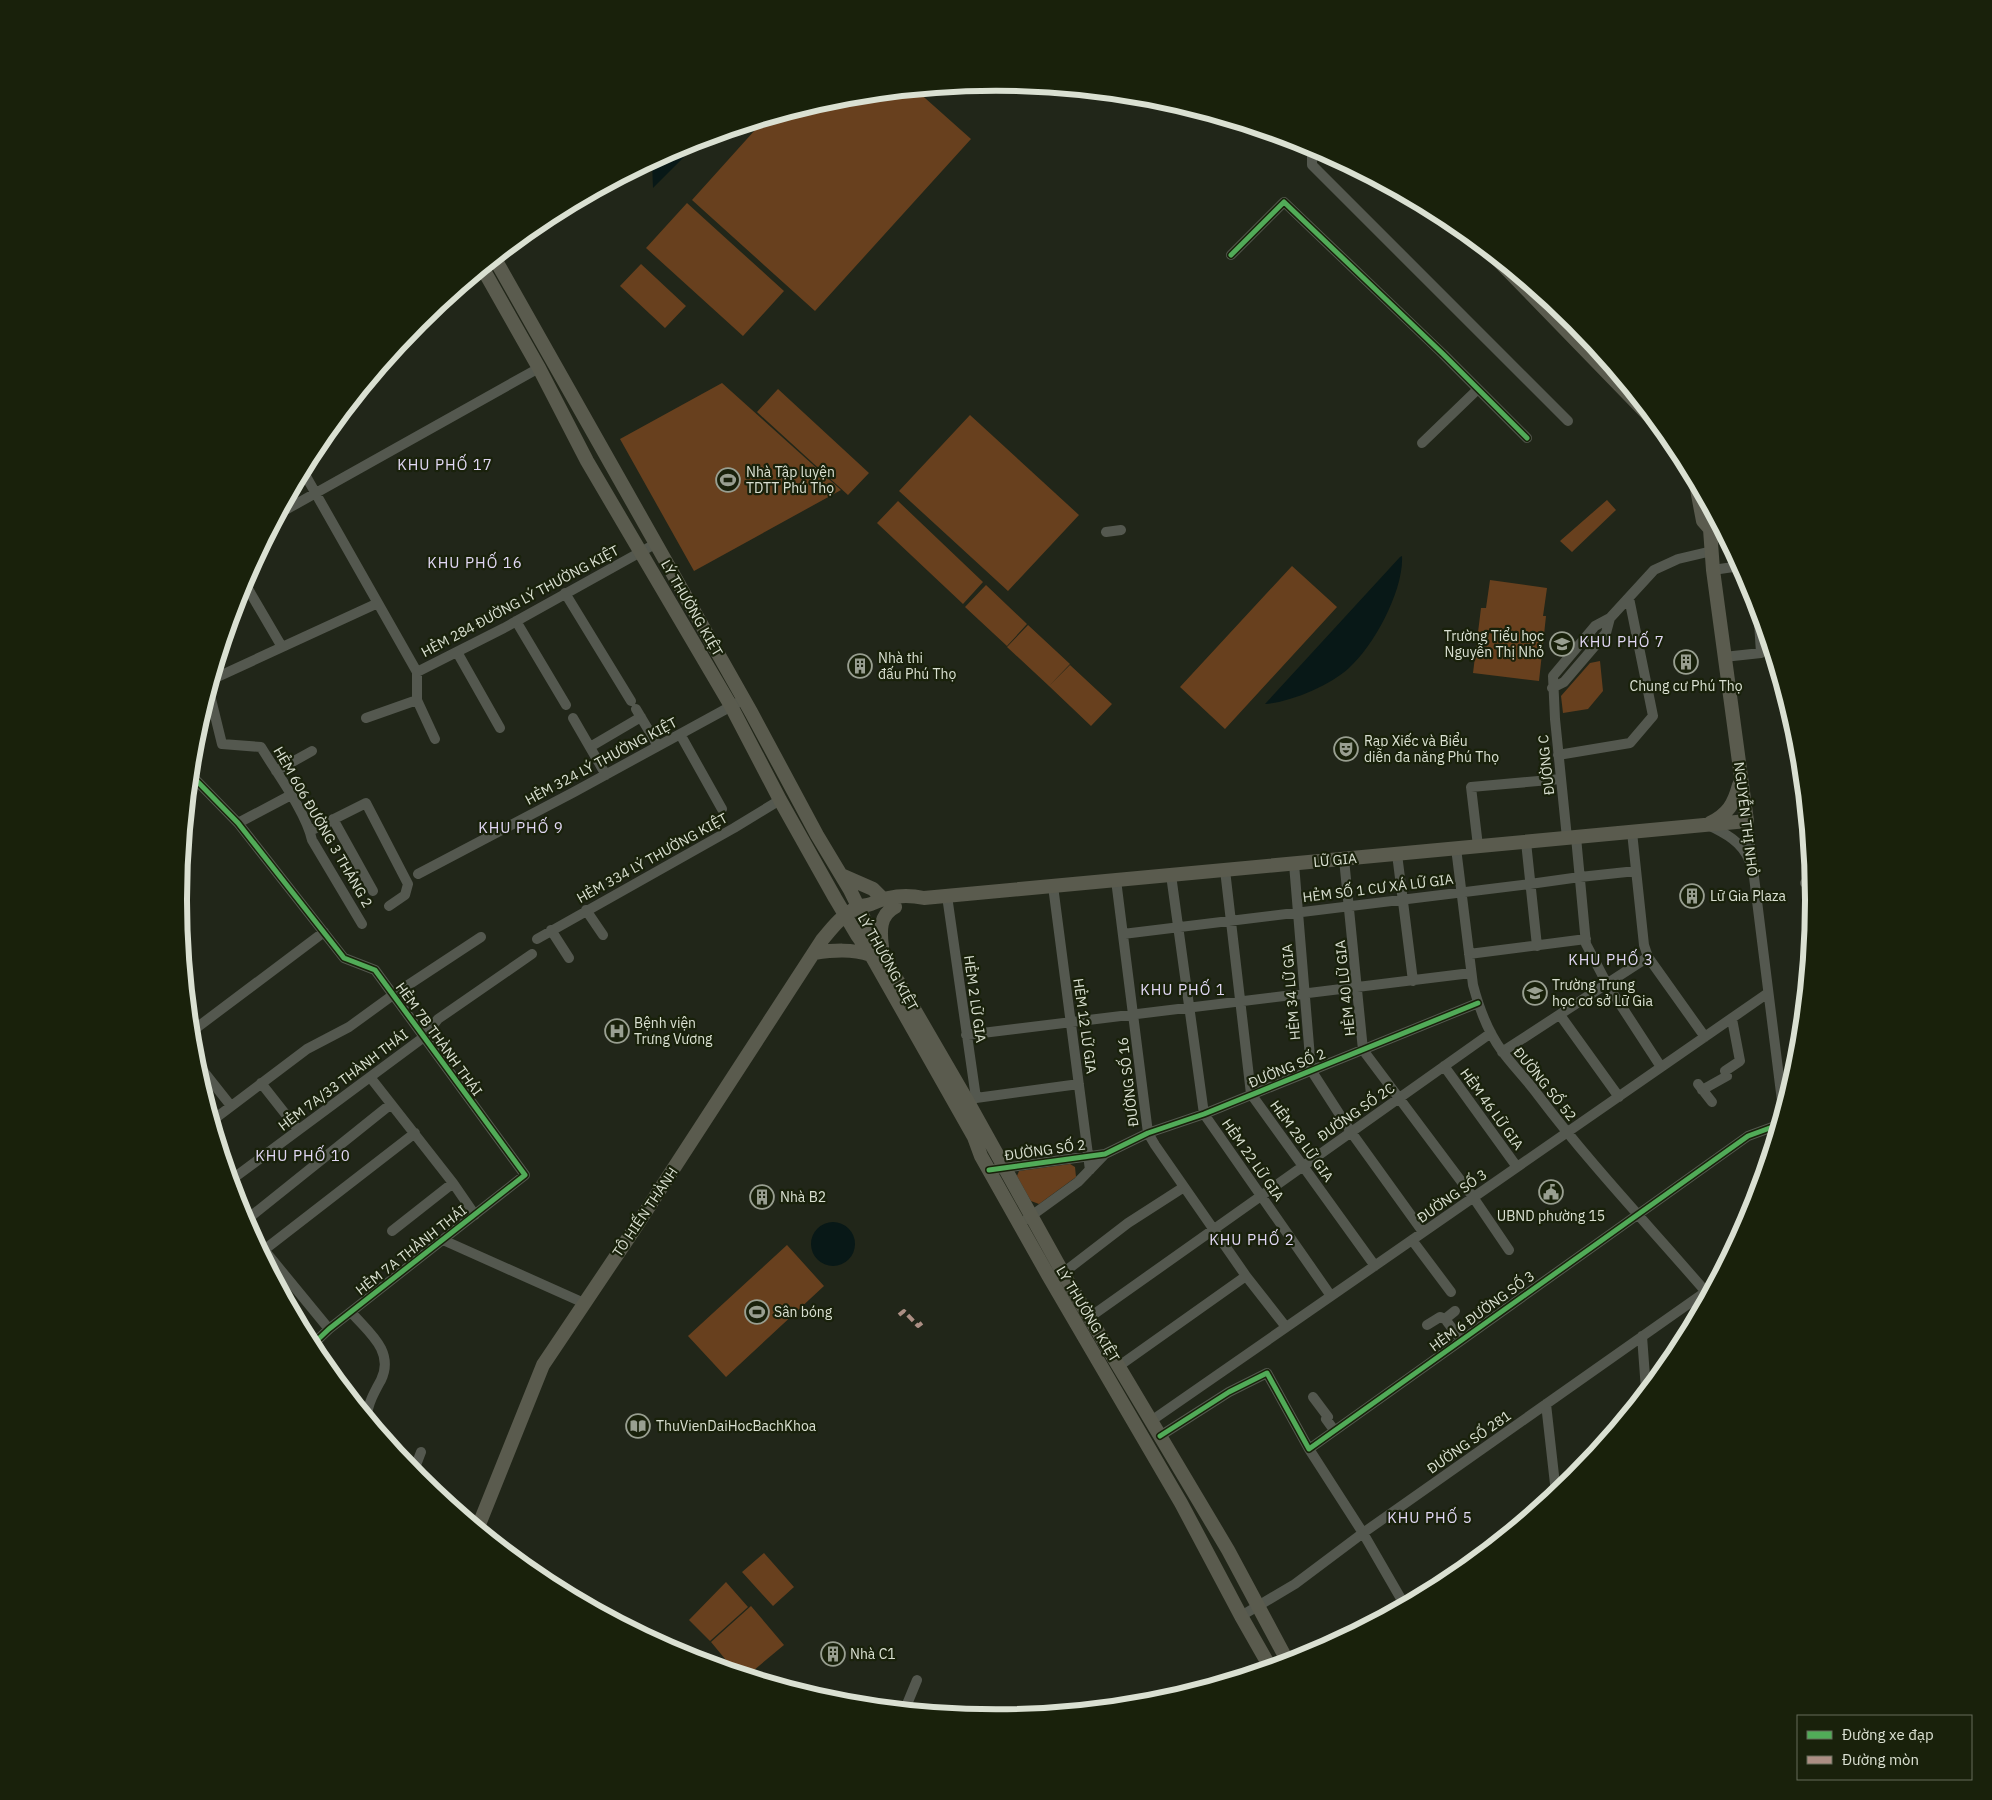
<svg xmlns="http://www.w3.org/2000/svg" width="1992" height="1800" viewBox="0 0 1992 1800" font-family="'IBM Plex Sans',sans-serif">
	<style>
		.green { fill: #68401e }
		.water { fill: #081817 }
		.lines { fill: none; stroke-linecap: round; stroke-linejoin: round }
		.minor { stroke: #54584f; stroke-width: 10 }
		.major { stroke: #5a5b4e; stroke-width: 14 }
		.quiet { stroke: #ac8f84; stroke-width: 4; stroke-dasharray: 8 4; stroke-linecap: butt }
		.cycleway-casing { stroke: #19210b; stroke-width: 8 }
		.cycleway { stroke: #51ab58; stroke-width: 5 }
		.labels { text-anchor: middle; stroke-width: 4.5; stroke-linejoin: round; paint-order: stroke }
		.poi-label { font-size: 14px; fill: #dae0d2; stroke: #19210b; text-anchor: start }
		.street-label { font-size: 14px; fill: #dae0d2; stroke: #19210b }
		.neighbourhood-label { font-size: 15px; letter-spacing: 1px; fill: #e2d8f5; stroke: #19210b }
		.rim { fill: none; stroke: #dae0d2; stroke-width: 6 }
	</style>
	<rect width="100%" height="100%" fill="#212619"/>
	<path class="green" d="M916 90 971 139 815 311 692 200 764 120 837 98Z
		M687 203 784 291 743 336 646 248Z
		M641 264 686 306 665 328 620 286Z
		M722 383 841 490 694 571 620 439Z
		M778 389 869 473 848 495 757 412Z
		M970 415 1079 515 1008 591 899 491Z
		M1607 500 1616 510 1572 552 1560 541Z
		M898 501 983 582 963 604 877 523Z
		M1292 566 1337 607 1225 729 1180 687Z
		M1490 580 1547 588 1543 616H1546L1539 681 1473 673 1481 608H1486Z
		M986 585 1027 624 1007 646 965 607Z
		M1028 625 1070 664 1049 686 1007 647Z
		M1600 661 1603 691 1588 709 1563 713 1561 696 1590 663Z
		M1070 665 1112 704 1091 726 1049 686Z
		M1070 1164 1075 1167 1076 1177 1039 1204 1031 1201 1017 1176 1019 1171Z
		M787 1245 824 1286 726 1377 688 1336Z
		M764 1553 794 1587 773 1606 742 1572Z
		M726 1582 748 1607 710 1641 689 1620Z
		M751 1606 784 1645 748 1675 735 1671 711 1642Z"/>
	<path class="water" d="M702 139 653 188 652 161 683 145Z
		M1402 556C1404 590 1374 646 1349 668 1329 686 1291 702 1265 704L1400 557Z
		M811 1244a22 22 0 1 1 44 0a22 22 0 1 1-44 0Z"/>
	<g class="lines">
		<path class="minor" d="M1304 143 1312 151
			M1315 148 1312 151V165L1568 421
			M1231 255 1284 202 1443 354 1527 438
			M1422 443 1478 389
			M303 471 417 672
			M280 513 539 368
			M1106 532 1121 530
			M1713 570 1740 566
			M244 582 282 647
			M565 593 631 701
			M516 621 566 705
			M457 652 500 728
			M1724 657 1761 653 1759 622
			M213 679 378 603
			M1552 688 1564 682 1606 633 1610 618
			M209 691 222 744 261 747C276 772 306 812 312 840L362 924
			M417 700 435 739
			M636 709 658 746
			M366 718 417 700V672L504 628 655 544
			M573 718 606 775
			M680 734 722 809
			M590 747 641 717
			M1558 755 1630 743 1653 716 1629 598
			M276 771 312 751
			M191 775 238 823 344 958 375 970 525 1175 329 1329 312 1345
			M1802 792H1803
			M333 819 373 891
			M1747 821 1783 1109
			M238 823 291 795
			M1708 825C1725 833 1742 842 1749 860
			M310 831 366 803 408 884 405 895 389 906
			M1632 832 1644 945 1648 957 1705 1037
			M1576 837 1586 944 1607 984 1661 1067
			M1567 838 1555 719 1553 676 1595 626 1610 618 1654 570 1678 559 1712 551
			M1526 842 1537 946
			M1478 846 1471 787 1561 779
			M1456 848 1473 985C1479 1008 1488 1032 1502 1051 1513 1066 1527 1080 1538 1095 1590 1164 1650 1227 1706 1292
			M1397 854 1413 981
			M1344 859 1363 1050 1473 1197 1509 1250
			M1294 864 1311 1070 1351 1132 1423 1232
			M1225 870 1251 1094 1375 1266
			M418 874 574 792 737 703
			M1171 875 1204 1114 1331 1296
			M1116 880 1148 1133 1155 1145 1246 1276 1286 1327
			M1805 883H1812
			M1053 886 1090 1170
			M947 896 976 1098 968 1102
			M586 910 603 935
			M551 930 569 958
			M1123 934 1530 884 1580 877 1636 871
			M537 939 734 828 780 800
			M1469 954 1586 939
			M1560 1015 1619 1097
			M191 1032 324 932
			M966 1035 1471 973
			M1502 1052 1648 957
			M197 1063 231 1106
			M1444 1066 1517 1167
			M370 1077 453 1183 475 1215
			M261 1083 298 1130
			M1698 1084 1712 1102
			M1702 1090 1727 1076 1725 1071 1740 1061 1732 1019
			M976 1098 1079 1084
			M213 1120 307 1049 349 1027 393 995 481 937
			M989 1170 1105 1154 1148 1133 1204 1114 1478 1003
			M231 1180 424 1037 438 1019 532 954
			M1027 1219 1078 1182 1105 1154
			M245 1221 391 1104
			M392 1231 453 1183
			M256 1240 329 1329
			M443 1240 584 1303
			M1412 1240 1451 1292
			M264 1250 415 1133
			M1063 1273 1128 1223 1184 1187
			M351 1312C368 1332 395 1351 381 1380 375 1391 368 1403 367 1416
			M1090 1317 1491 1033
			M1445 1319 1461 1340
			M1427 1325 1440 1317 1445 1319 1455 1311
			M1642 1336 1646 1390
			M1119 1366 1246 1276
			M1313 1397 1328 1417 1326 1419 1334 1430
			M1546 1404 1556 1493
			M1151 1421 1768 993
			M1160 1436 1229 1392 1267 1373 1309 1449 1748 1136 1778 1125
			M1309 1449 1363 1533 1404 1604
			M413 1473 421 1452
			M1241 1616 1295 1584 1363 1533 1711 1288
			M905 1709 917 1680"/>
		<path class="major" d="M1493 255 1662 429
			M495 259 751 712 817 835 850 890 878 947 968 1102 1063 1273 1228 1550 1288 1662
			M483 269 539 368 587 461 731 706 780 800 835 898 857 935 871 955 974 1137 981 1156 1048 1275 1181 1503 1241 1616 1270 1667
			M1696 484 1703 521 1710 529
			M1710 823C1728 814 1734 804 1739 785
			M841 875 873 889 882 898
			M882 947C880 932 879 915 895 907
			M814 953C835 950 851 949 871 955
			M478 1527 543 1365 633 1231 822 940C832 928 842 915 856 908 861 905 866 906 871 904 888 896 905 894 924 898L1747 821 1713 570 1710 529 1715 519"/>
		<path class="quiet" d="M899 1315 904 1311 918 1326 923 1322"/>
		<g class="cycleway-casing">
			<path id="cycleway" d="M1231 255 1284 202 1443 354 1527 438
				M191 775 238 823 344 958 375 970 525 1175 329 1329 312 1345
				M989 1170 1105 1154 1148 1133 1204 1114 1478 1003
				M1160 1436 1229 1392 1267 1373 1309 1449 1748 1136 1778 1125"/>
		</g>
		<use href="#cycleway" class="cycleway"/>
	</g>
	<defs>
		<g id="stadium-ring" transform="scale(1.25)"><circle r="9.5" fill="#19210b" stroke="#999f91" stroke-width="1.5"/><path d="M0-5a6.5 5 0 1 0 0 10a6.5 5 0 1 0 0-10ZM-3.5-1.8h7v3.6h-7Z" fill="#999f91"/></g>
		<g id="school-ring" transform="scale(1.25)"><circle r="9.5" fill="#19210b" stroke="#999f91" stroke-width="1.5"/><path d="M0-5L7-2L0 1L-7-2ZM-4 1L0 2.5L4 1V4Q0 6-4 4Z" fill="#999f91"/></g>
		<g id="building-ring" transform="scale(1.25)"><circle r="9.5" fill="#19210b" stroke="#999f91" stroke-width="1.5"/><path d="M-4-6H4V6H1V3H-1V6H-4ZM-2.5-4.3h1.7v1.8h-1.7ZM.8-4.3h1.7v1.8H.8ZM-2.5-1h1.7V.8h-1.7ZM.8-1h1.7V.8H.8Z" fill="#999f91"/></g>
		<g id="theatre-ring" transform="scale(1.25)"><circle r="9.5" fill="#19210b" stroke="#999f91" stroke-width="1.5"/><path d="M-5-5.5Q0-4 5-5.5V0Q5 5 0 6Q-5 5-5 0ZM-3.3-2.5H-1v1.5H-3.3ZM1-2.5H3.3v1.5H1ZM-2.8 1Q0 5.5 2.8 1Z" fill="#999f91"/></g>
		<g id="hospital-ring" transform="scale(1.25)"><circle r="9.5" fill="#19210b" stroke="#999f91" stroke-width="1.5"/><path d="M-5-5h3v3.5h4V-5h3V5h-3V1.5h-4V5h-3Z" fill="#999f91"/></g>
		<g id="civic-ring" transform="scale(1.25)"><circle r="9.5" fill="#19210b" stroke="#999f91" stroke-width="1.5"/><path d="M-.6-6.5H3V-4.5H.6V-3L4-1V1h2V6H-6V1h2V-1L-.6-3ZM-1.2 2.5V6h2.4V2.5Z" fill="#999f91"/></g>
		<g id="library-ring" transform="scale(1.25)"><circle r="9.5" fill="#19210b" stroke="#999f91" stroke-width="1.5"/><path d="M-6-4Q-3-5.5-.7-3.5V5Q-3 3-6 4ZM6-4Q3-5.5 .7-3.5V5Q3 3 6 4Z" fill="#999f91"/></g>
	</defs>
	<g fill-rule="evenodd">
		<use href="#stadium-ring" x="728" y="480"/>
		<use href="#school-ring" x="1562" y="644"/>
		<use href="#building-ring" x="1686" y="662"/>
		<use href="#building-ring" x="860" y="666"/>
		<use href="#theatre-ring" x="1346" y="749"/>
		<use href="#building-ring" x="1692" y="896"/>
		<use href="#school-ring" x="1535" y="993"/>
		<use href="#hospital-ring" x="617" y="1031"/>
		<use href="#civic-ring" x="1551" y="1192"/>
		<use href="#building-ring" x="762" y="1197"/>
		<use href="#stadium-ring" x="757" y="1312"/>
		<use href="#library-ring" x="638" y="1426"/>
		<use href="#building-ring" x="833" y="1654"/>
	</g>
	<g class="labels">
		<g class="poi-label">
			<text x="746" y="477">Nhà Tập luyện<tspan x="746" dy="16">TDTT Phú Thọ</tspan></text>
			<text x="1544" y="641" text-anchor="end">Trường Tiểu học<tspan x="1544" dy="16">Nguyễn Thị Nhỏ</tspan></text>
			<text x="878" y="663">Nhà thi<tspan x="878" dy="16">đấu Phú Thọ</tspan></text>
			<text x="1686" y="691" text-anchor="middle">Chung cư Phú Thọ</text>
			<text x="1364" y="746">Rạp Xiếc và Biểu<tspan x="1364" dy="16">diễn đa năng Phú Thọ</tspan></text>
			<text x="1710" y="901">Lữ Gia Plaza</text>
			<text x="1552" y="990">Trường Trung<tspan x="1552" dy="16">học cơ sở Lữ Gia</tspan></text>
			<text x="634" y="1028">Bệnh viện<tspan x="634" dy="16">Trưng Vương</tspan></text>
			<text x="780" y="1202">Nhà B2</text>
			<text x="1551" y="1221" text-anchor="middle">UBND phường 15</text>
			<text x="774" y="1317">Sân bóng</text>
			<text x="656" y="1431">ThuVienDaiHocBachKhoa</text>
			<text x="850" y="1659">Nhà C1</text>
		</g>
		<g class="street-label">
			<text transform="translate(520 601) rotate(-28)" y="5">HẺM 284 ĐƯỜNG LÝ THƯỜNG KIỆT</text>
			<text transform="translate(692 608) rotate(60)" y="5">LÝ THƯỜNG KIỆT</text>
			<text transform="translate(601 761) rotate(-28)" y="5">HẺM 324 LÝ THƯỜNG KIỆT</text>
			<text transform="translate(1546 765) rotate(-96)" y="5">ĐƯỜNG C</text>
			<text transform="translate(1746 819) rotate(83)" y="5">NGUYỄN THỊ NHỎ</text>
			<text transform="translate(323 827) rotate(60)" y="5">HẺM 606 ĐƯỜNG 3 THÁNG 2</text>
			<text transform="translate(652 858) rotate(-29)" y="5">HẺM 334 LÝ THƯỜNG KIỆT</text>
			<text transform="translate(1335 860) rotate(-5)" y="5">LỮ GIA</text>
			<text transform="translate(1378 888) rotate(-7)" y="5">HẺM SỐ 1 CƯ XÁ LỮ GIA</text>
			<text transform="translate(888 962) rotate(61)" y="5">LÝ THƯỜNG KIỆT</text>
			<text transform="translate(1345 988) rotate(-96)" y="5">HẺM 40 LỮ GIA</text>
			<text transform="translate(1291 992) rotate(-95)" y="5">HẺM 34 LỮ GIA</text>
			<text transform="translate(975 999) rotate(82)" y="5">HẺM 2 LỮ GIA</text>
			<text transform="translate(1085 1026) rotate(82)" y="5">HẺM 12 LỮ GIA</text>
			<text transform="translate(439 1039) rotate(54)" y="5">HẺM 7B THÀNH THÁI</text>
			<text transform="translate(1287 1068) rotate(-22)" y="5">ĐƯỜNG SỐ 2</text>
			<text transform="translate(343 1080) rotate(-37)" y="5">HẺM 7A/33 THÀNH THÁI</text>
			<text transform="translate(1128 1082) rotate(-97)" y="5">ĐƯỜNG SỐ 16</text>
			<text transform="translate(1545 1084) rotate(51)" y="5">ĐƯỜNG SỐ 52</text>
			<text transform="translate(1492 1109) rotate(54)" y="5">HẺM 46 LỮ GIA</text>
			<text transform="translate(1356 1112) rotate(-35)" y="5">ĐƯỜNG SỐ 2C</text>
			<text transform="translate(1302 1141) rotate(54)" y="5">HẺM 28 LỮ GIA</text>
			<text transform="translate(1045 1150) rotate(-8)" y="5">ĐƯỜNG SỐ 2</text>
			<text transform="translate(1253 1160) rotate(55)" y="5">HẺM 22 LỮ GIA</text>
			<text transform="translate(1452 1196) rotate(-35)" y="5">ĐƯỜNG SỐ 3</text>
			<text transform="translate(645 1212) rotate(-56)" y="5">TÔ HIẾN THÀNH</text>
			<text transform="translate(411 1250) rotate(-38)" y="5">HẺM 7A THÀNH THÁI</text>
			<text transform="translate(1482 1311) rotate(-36)" y="5">HẺM 6 ĐƯỜNG SỐ 3</text>
			<text transform="translate(1088 1314) rotate(59)" y="5">LÝ THƯỜNG KIỆT</text>
			<text transform="translate(1469 1442) rotate(-35)" y="5">ĐƯỜNG SỐ 281</text>
		</g>
		<g class="neighbourhood-label">
			<text x="445" y="470">KHU PHỐ 17</text>
			<text x="475" y="568">KHU PHỐ 16</text>
			<text x="1622" y="647">KHU PHỐ 7</text>
			<text x="521" y="833">KHU PHỐ 9</text>
			<text x="1611" y="965">KHU PHỐ 3</text>
			<text x="1183" y="995">KHU PHỐ 1</text>
			<text x="303" y="1161">KHU PHỐ 10</text>
			<text x="1252" y="1245">KHU PHỐ 2</text>
			<text x="1430" y="1523">KHU PHỐ 5</text>
		</g>
	</g>
	<path d="M0 0H1992V1800H0ZM187 900a809 809 0 1 1 1618 0a809 809 0 1 1-1618 0Z" fill="#19210b" fill-rule="evenodd"/>
	<path class="rim" d="M187 900a809 809 0 1 1 1618 0a809 809 0 1 1-1618 0Z"/>
	<rect x="1797" y="1715" width="175" height="65" fill="#19210b" stroke="#666d5b"/>
	<rect x="1807" y="1731" width="25" height="8" fill="#51ab58" stroke="#666d5b"/>
	<text x="1842" y="1740" font-size="15" fill="#dae0d2">Đường xe đạp</text>
	<rect x="1807" y="1756" width="25" height="8" fill="#ac8f84" stroke="#666d5b"/>
	<text x="1842" y="1765" font-size="15" fill="#dae0d2">Đường mòn</text>
</svg>
